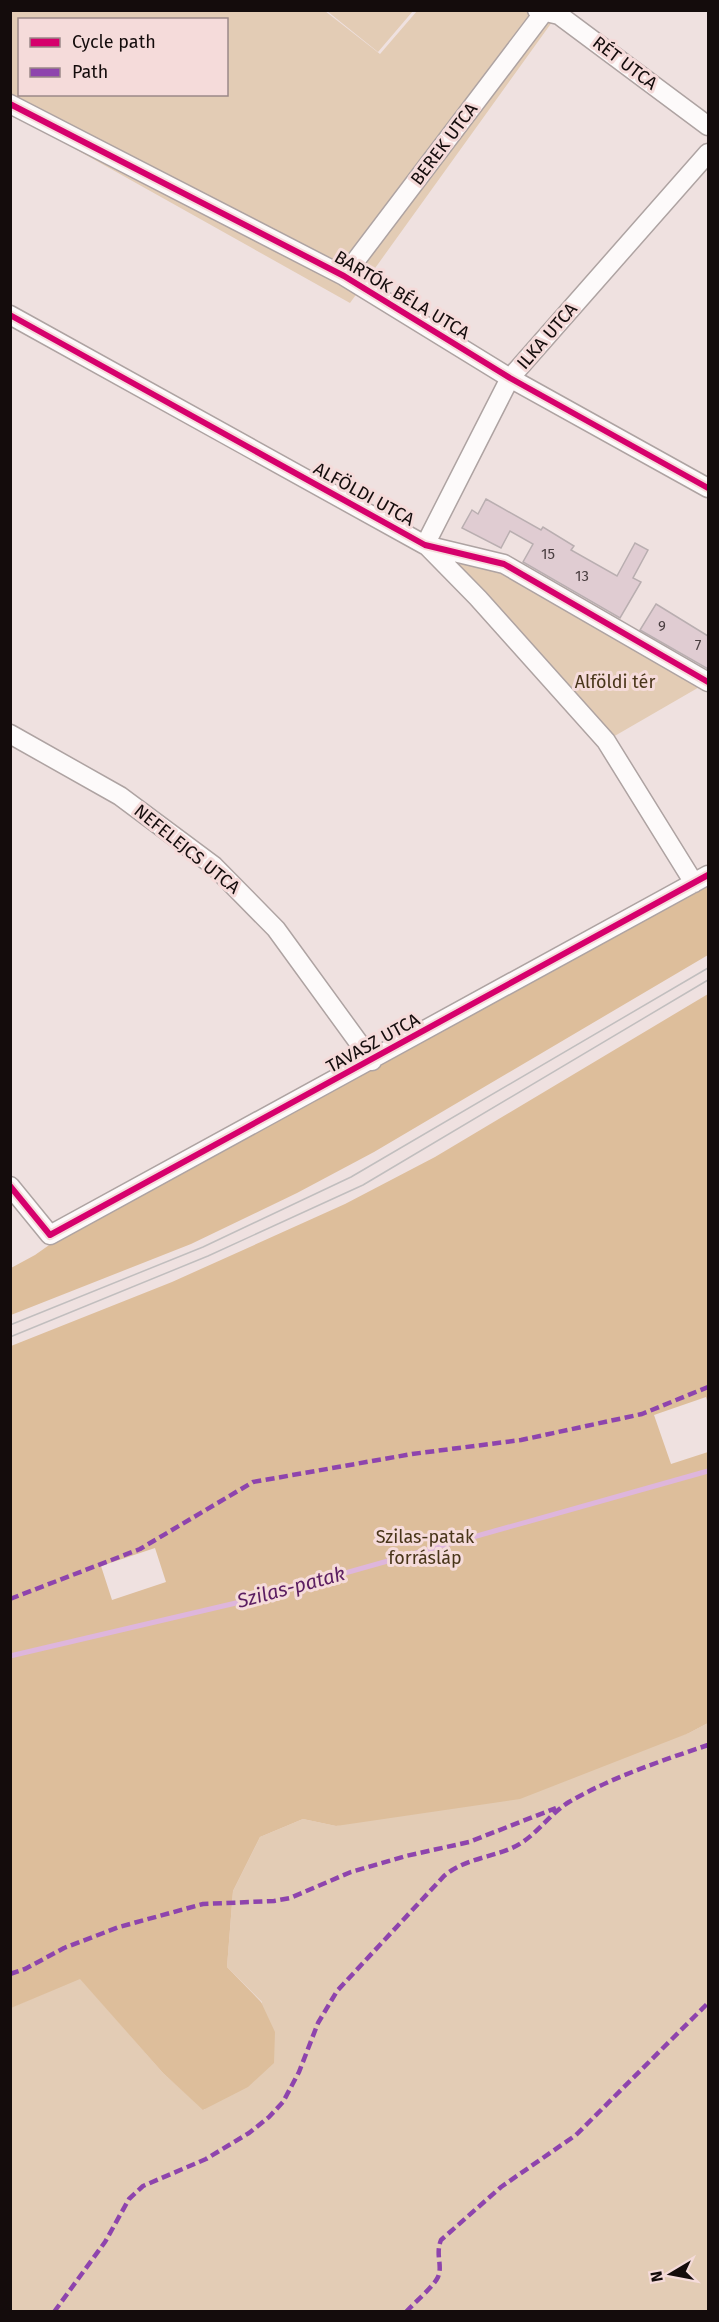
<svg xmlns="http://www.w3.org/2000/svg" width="719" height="2322" viewBox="0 0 719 2322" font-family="'Fira Sans',sans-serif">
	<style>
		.green { fill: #e3ccb5; fill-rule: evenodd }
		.forest { fill: #ddbe9b; fill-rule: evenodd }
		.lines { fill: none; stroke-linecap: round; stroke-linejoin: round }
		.stream { stroke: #deb6dc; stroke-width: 5 }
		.building { fill: #e0ccd2; stroke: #b9aeb0; stroke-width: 1.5 }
		.minor-casing { stroke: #aea3a2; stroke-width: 21 }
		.minor { stroke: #fdfafa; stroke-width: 18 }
		.tram { stroke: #c1bebe; stroke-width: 1.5 }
		.quiet { stroke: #8e44ad; stroke-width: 4.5; stroke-dasharray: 9 4.5; stroke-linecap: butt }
		.cycleway-casing { stroke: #f5dbda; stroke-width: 10 }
		.cycleway { stroke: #d6006c; stroke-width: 6 }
		.labels { text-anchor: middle; stroke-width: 6; stroke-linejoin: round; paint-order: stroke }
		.number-label { font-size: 15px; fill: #493e40 }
		.street-label { font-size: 18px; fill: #140c0c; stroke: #f5dbda }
		.park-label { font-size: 18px; fill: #483519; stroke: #f5dbda }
		.water-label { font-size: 20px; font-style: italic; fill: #5b1e61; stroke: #f5dbda }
	</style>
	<rect width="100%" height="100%" fill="#efe1e0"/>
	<path class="green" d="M11 11H325L380 54 417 11H560L350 303 11 113ZM20 20H226V94H20Z
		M327 11H413L378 52Z
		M425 545 504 564 708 682 606 741Z
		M708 1723V2311H11L10 2008 80 1978 163 2073 204 2110 262 2002 227 1967 233 1891 260 1837 303 1819 336 1826 689 1733Z"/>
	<path class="forest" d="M708 886V955L374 1152 297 1193 191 1244 11 1315V1268L35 1255 62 1236Z
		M708 994V1404L706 1397 654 1415 671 1464 708 1452V1723L689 1733 520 1799 336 1826 303 1819 260 1837 233 1891 227 1967 261 2002 275 2032 274 2063 248 2087 203 2110 163 2073 80 1979 11 2008V1346L172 1282 345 1204 435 1157ZM155 1548 166 1582 112 1600 101 1566Z"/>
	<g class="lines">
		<path class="stream" d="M10 1656 253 1599 708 1471"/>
	</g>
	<path class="building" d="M486 499 541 530 543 527 574 546 571 550 617 576 635 543 648 550 633 578 641 582 620 618 523 562 533 544 510 531 501 548 462 528 472 510 478 514Z
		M656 604 708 636V669L640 630Z"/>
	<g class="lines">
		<g class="minor-casing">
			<path id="minor" d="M537 10 559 15 708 126
				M10 104 344 276 510 378 708 488
				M344 276 544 12
				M10 315 425 545 504 564 708 682
				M425 545 510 378 708 153
				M427 546 478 598 606 741 694 883
				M10 734 120 796 214 866 276 929 372 1061
				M10 1186 50 1235 708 875"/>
		</g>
		<use href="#minor" class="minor"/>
		<path class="tram" d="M10 1325 203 1247 351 1177 708 968
			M10 1337 208 1256 363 1185 708 980"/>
		<path class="quiet" d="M10 1599 140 1549 253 1482 412 1454 521 1440 642 1414 708 1387
			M10 1974 25 1969 64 1948 119 1927 203 1904 274 1901 290 1898 351 1872 406 1856 469 1842 556 1808
			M54 2312 105 2242 129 2199 143 2186 206 2159 249 2133 269 2117 283 2102 299 2072 318 2023 337 1991 444 1876C464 1859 489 1858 512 1848 535 1838 548 1815 569 1802 612 1777 661 1761 708 1745
			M406 2312C414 2303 434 2286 438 2277 443 2265 435 2255 441 2240L501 2187 576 2135 708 2003"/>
		<g class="cycleway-casing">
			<path id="cycleway" d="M10 104 344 276 510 378 708 488
				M10 315 425 545 504 564 708 682
				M10 1186 50 1235 708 875"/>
		</g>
		<use href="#cycleway" class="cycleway"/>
	</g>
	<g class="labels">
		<g class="number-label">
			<text x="548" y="559">15</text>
			<text x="582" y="581">13</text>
			<text x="662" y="631">9</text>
			<text x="698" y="650">7</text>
		</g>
		<g class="street-label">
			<text transform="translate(625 63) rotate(37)" y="6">RÉT UTCA</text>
			<text transform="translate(444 144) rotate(-53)" y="6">BEREK UTCA</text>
			<text transform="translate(402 295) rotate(31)" y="6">BARTÓK BÉLA UTCA</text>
			<text transform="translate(547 336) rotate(-49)" y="6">ILKA UTCA</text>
			<text transform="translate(364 494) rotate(29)" y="6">ALFÖLDI UTCA</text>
			<text transform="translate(187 849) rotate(39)" y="6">NEFELEJCS UTCA</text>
			<text transform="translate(373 1043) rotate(-29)" y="6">TAVASZ UTCA</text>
		</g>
		<g class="park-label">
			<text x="615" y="688">Alföldi tér</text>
			<text x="425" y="1543">Szilas-patak<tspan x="425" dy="21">forrásláp</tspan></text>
		</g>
		<g class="water-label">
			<text transform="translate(291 1587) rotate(-15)" y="7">Szilas-patak</text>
		</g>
	</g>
	<rect width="719" height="2322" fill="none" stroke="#140c0c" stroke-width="24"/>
	<rect x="18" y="18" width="210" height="78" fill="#f5dbda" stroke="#9b8888" stroke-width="1.5"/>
	<rect x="30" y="38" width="30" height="9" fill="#d6006c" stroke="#9b8888" stroke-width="1.5"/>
	<text x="72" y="48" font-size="18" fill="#140c0c">Cycle path</text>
	<rect x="30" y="68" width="30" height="9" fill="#8e44ad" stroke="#9b8888" stroke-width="1.5"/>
	<text x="72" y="78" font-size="18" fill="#140c0c">Path</text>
	<g transform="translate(671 2274) rotate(260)" stroke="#f5dbda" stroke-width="4.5" paint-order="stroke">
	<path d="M0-4.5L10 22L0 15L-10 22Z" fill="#140c0c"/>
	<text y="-9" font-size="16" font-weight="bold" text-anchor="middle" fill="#140c0c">N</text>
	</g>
</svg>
